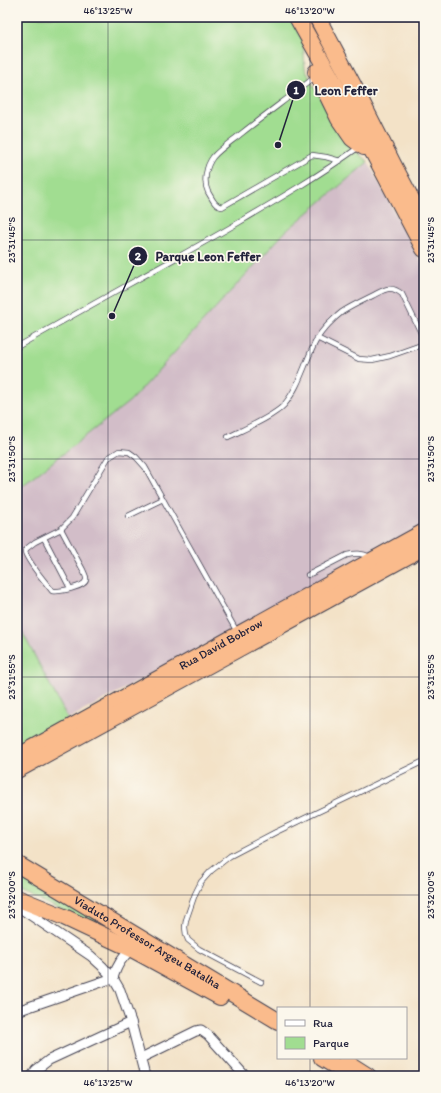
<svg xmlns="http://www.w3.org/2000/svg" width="441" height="1093" font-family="Itim,sans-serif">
  <rect width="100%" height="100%" fill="#fbf7ec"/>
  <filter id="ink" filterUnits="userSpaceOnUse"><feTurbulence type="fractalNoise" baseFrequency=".025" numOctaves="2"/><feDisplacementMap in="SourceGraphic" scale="8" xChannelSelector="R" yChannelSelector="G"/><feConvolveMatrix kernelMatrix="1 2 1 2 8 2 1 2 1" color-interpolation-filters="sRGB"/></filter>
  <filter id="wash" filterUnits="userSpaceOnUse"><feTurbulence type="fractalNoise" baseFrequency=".012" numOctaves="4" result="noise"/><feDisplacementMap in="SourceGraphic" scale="16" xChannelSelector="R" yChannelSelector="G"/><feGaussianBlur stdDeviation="0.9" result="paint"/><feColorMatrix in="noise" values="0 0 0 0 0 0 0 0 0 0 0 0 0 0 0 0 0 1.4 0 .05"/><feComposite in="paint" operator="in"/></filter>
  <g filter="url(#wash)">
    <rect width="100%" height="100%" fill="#f3e2c7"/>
    <polygon fill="#d2bdc8" points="368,162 424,267 424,527 68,719 17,622 17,490 130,401 285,232"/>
    <g fill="#a1dd91" stroke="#628066">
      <polygon points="17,17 291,17 303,41 305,68 314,87 348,144 368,162 285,232 130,401 17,490"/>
      <polygon points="17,622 68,719 17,746"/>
      <polygon points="17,868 130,941 17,890"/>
    </g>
  </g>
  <g filter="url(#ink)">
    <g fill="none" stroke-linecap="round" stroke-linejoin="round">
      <g stroke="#413f50" stroke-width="6">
        <g id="lane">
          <path d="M 315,77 C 291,96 266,114 242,133 C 232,141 221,148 213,157 C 206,166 203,182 208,192 C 212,198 214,206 222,207 L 312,155 L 326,157 L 340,161"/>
          <polyline points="317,338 359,359 372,360 390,356 424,344"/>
          <path d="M 17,347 C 90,305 165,265 238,223 C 279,199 320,175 359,147"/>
          <path d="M 228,437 C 244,429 273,417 284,405 C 300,386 305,361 317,339 C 322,330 334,318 342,312 C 351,306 362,301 372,296 C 384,290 390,284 402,294 L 424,339"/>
          <polyline points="128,516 163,499"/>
          <path d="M 61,529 L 83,570 C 84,573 87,577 86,580 C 85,587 59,592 52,591 C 44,580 29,564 25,552 L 26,549 L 35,542 L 61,529 L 72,518 L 108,458 L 119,451 L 129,452 L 136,457 L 145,467 L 237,632"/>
          <polyline points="44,538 70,588"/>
          <path d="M 308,575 L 347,555 C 356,553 362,553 370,557"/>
          <polyline points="261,982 199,949 188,940 186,935 185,927 186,920 195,894 201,882 211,871 230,856 276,832 424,761"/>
        </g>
      </g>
      <g stroke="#413f50" stroke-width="11">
        <g id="street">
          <polyline points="17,906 91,956 102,966 113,978 120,990 131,1022 145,1076"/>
          <path d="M 113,978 C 117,965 122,957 132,949"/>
          <polyline points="17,1011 113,978"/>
          <polyline points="141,1058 196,1031 201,1030 208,1035 245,1076"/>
          <polyline points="32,1076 36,1070 49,1060 131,1022"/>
        </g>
      </g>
      <g stroke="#413f50" stroke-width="18">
        <g id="highway">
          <polyline points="297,17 374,154 424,249"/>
          <polyline points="317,17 353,85 394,166 424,223"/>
          <polyline points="316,72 339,119 352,138 364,147"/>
          <path id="s1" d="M 17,757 L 424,532"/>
          <polyline points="17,770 424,547"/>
          <path id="s2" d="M 17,864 L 278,1021"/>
          <polyline points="17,898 64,917 132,949 220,997"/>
          <polyline points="322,1058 352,1076"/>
          <polyline points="346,1062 368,1076"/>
        </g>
      </g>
      <use href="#lane" stroke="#fff" stroke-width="4.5"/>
      <use href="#street" stroke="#fff" stroke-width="9"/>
      <use href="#highway" stroke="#fabb8c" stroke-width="16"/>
    </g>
  </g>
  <path fill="none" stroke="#22223b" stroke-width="1" stroke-opacity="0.45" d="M 108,17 L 108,1076M 310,17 L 310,1008M 17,22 L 424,22M 17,240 L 424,240M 17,459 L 424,459M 17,677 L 424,677M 17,895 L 424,895M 310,1058 L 310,1076"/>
  <g text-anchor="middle" stroke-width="3.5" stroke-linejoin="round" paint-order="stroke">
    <g font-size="12" fill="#22223b" stroke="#fbf7ec">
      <text dy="4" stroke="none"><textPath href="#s1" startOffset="233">Rua David Bobrow</textPath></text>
      <text dy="4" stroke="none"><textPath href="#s2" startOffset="152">Viaduto Professor Argeu Batalha</textPath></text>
    </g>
  </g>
  <path fill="none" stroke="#22223b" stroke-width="1.5" d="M278 145L296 90M112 316L138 256"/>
  <g fill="#22223b" stroke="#fbf7ec" stroke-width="1.5">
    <circle cx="278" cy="145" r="4"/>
    <circle cx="112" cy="316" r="4"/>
    <circle cx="296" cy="90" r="10"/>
    <circle cx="138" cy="256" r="10"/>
  </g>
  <g font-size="12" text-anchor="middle" font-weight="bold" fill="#fff">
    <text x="296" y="94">1</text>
    <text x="138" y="260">2</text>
  </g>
  <g font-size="13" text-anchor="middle" font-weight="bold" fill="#22223b" stroke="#fbf7ec" stroke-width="3.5" stroke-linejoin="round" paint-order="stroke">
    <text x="346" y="95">Leon Feffer</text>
    <text x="208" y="261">Parque Leon Feffer</text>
  </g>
  <rect width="441" height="1093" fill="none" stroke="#fbf7ec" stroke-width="44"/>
  <rect x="277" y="1007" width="130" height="52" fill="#fbf7ec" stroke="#a4a2a5"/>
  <rect x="285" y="1020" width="20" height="6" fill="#ffffff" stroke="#a4a2a5"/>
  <text x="313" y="1027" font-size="12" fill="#22223b">Rua</text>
  <rect x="285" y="1037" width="20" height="12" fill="#a1dd91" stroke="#a4a2a5"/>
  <text x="313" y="1047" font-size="12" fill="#22223b">Parque</text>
  <rect x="22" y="22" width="397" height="1049" fill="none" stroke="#22223b" stroke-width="1.5"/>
  <g font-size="10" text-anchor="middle" fill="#22223b">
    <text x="108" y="14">46°13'25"W</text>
    <text x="310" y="14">46°13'20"W</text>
    <text transform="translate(11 240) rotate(-90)" y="4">23°31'45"S</text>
    <text transform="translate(430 240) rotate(-90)" y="4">23°31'45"S</text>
    <text transform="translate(11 459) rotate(-90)" y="4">23°31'50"S</text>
    <text transform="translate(430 459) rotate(-90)" y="4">23°31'50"S</text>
    <text transform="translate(11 677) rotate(-90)" y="4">23°31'55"S</text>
    <text transform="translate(430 677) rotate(-90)" y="4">23°31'55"S</text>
    <text transform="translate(11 895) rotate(-90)" y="4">23°32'00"S</text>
    <text transform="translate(430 895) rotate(-90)" y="4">23°32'00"S</text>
    <text x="108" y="1086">46°13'25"W</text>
    <text x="310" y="1086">46°13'20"W</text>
  </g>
</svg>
